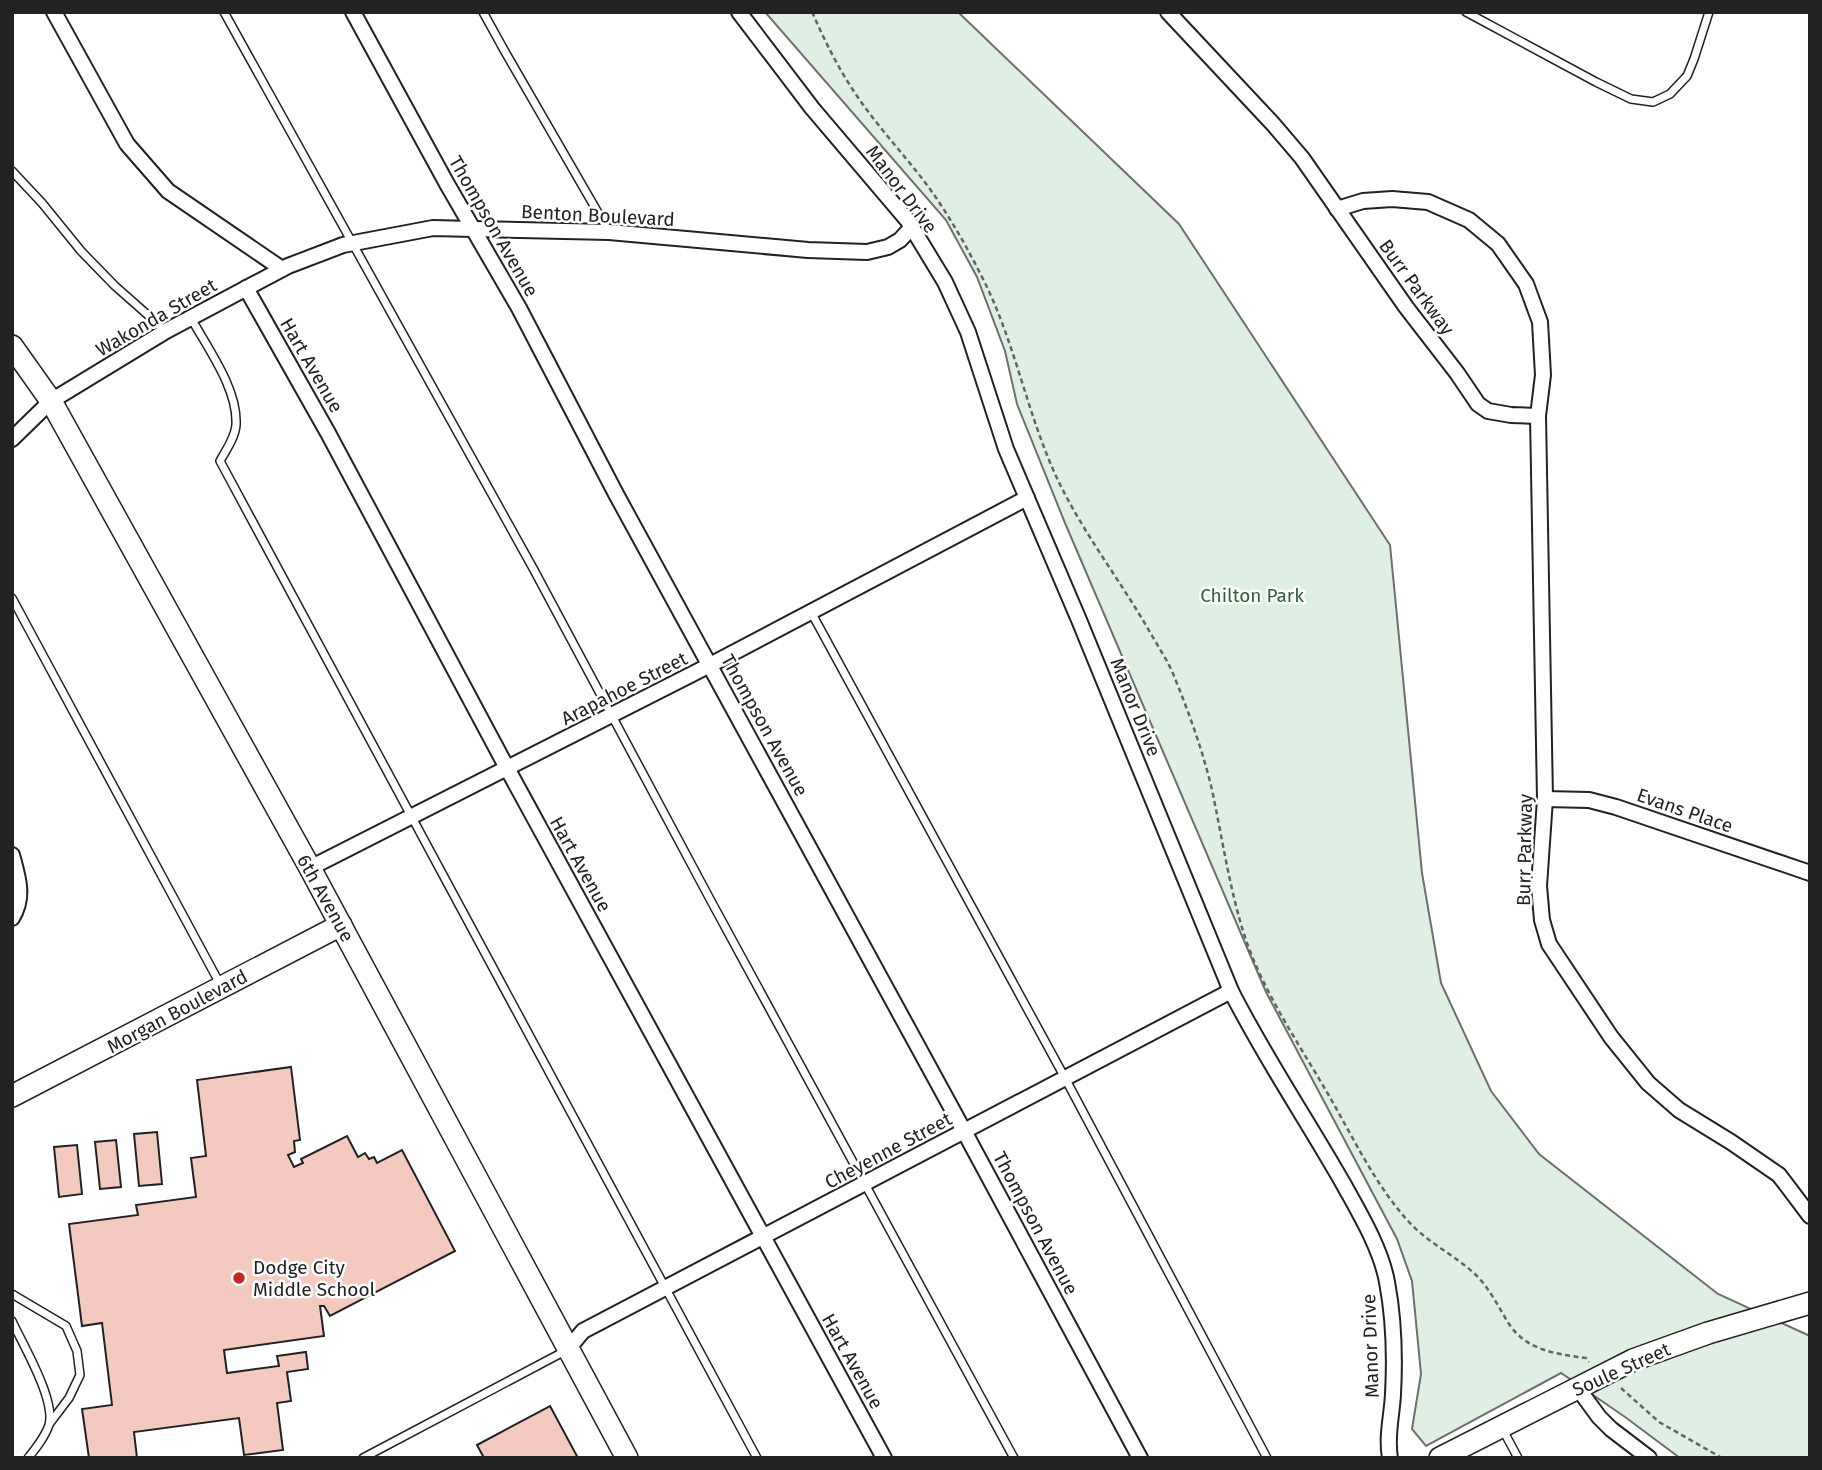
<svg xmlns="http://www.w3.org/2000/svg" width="1822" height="1470" font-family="'Fira Sans',sans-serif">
  <rect width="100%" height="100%" fill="#fff"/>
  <polygon fill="#e0efe3" stroke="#6f6f6f" stroke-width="2" points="765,12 958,12 1179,224 1390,545 1422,873 1441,983 1491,1091 1539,1154 1718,1294 1810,1336 1810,1458 1680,1458 1625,1417 1561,1373 1426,1446 1412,1429 1421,1374 1412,1281 1397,1239 1266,992 1065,523 1017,404 1005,351 977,277 946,220"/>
  <g fill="#f3c9c0" stroke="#222" stroke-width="2">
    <polygon points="291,1067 300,1140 294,1141 295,1152 288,1155 294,1167 303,1163 301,1159 347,1136 358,1157 365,1153 369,1159 374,1157 377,1163 402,1150 455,1251 330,1316 324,1306 320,1306 324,1336 224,1350 227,1373 279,1366 277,1356 306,1352 308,1369 287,1372 291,1401 277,1403 283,1450 244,1455 239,1418 134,1432 137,1458 89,1458 82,1409 112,1405 102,1323 82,1326 69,1224 138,1215 136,1205 196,1197 191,1158 206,1156 197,1080"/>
    <polygon points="157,1132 162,1184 139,1186 134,1134"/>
    <polygon points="116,1140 121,1187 100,1189 95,1142"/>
    <polygon points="77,1145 82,1194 59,1197 54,1147"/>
    <polygon points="550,1406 578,1458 484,1458 477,1445"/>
  </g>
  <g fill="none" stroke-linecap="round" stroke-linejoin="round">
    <g stroke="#222" stroke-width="10">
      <g id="lane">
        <polyline points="224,12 534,570 711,901 1014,1458"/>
        <polyline points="483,12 504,50 608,230"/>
        <polyline points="1466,12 1596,82 1631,99 1653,102 1670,94 1687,76 1694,59 1709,12"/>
        <polyline points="12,171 42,203 81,251 115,286 166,331"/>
        <path d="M 191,318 C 208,349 238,389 236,425 C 235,438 226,450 220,461 L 757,1458"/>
        <polyline points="12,598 220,984"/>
        <polyline points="811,612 1065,1078 1267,1458"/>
        <polyline points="12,1294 66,1326 77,1351 80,1375 69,1398 50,1423"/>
        <path d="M 12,1321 C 23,1345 56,1400 49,1425 C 45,1437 36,1448 28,1458"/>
        <polyline points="1503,1430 1518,1458"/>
        <polyline points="363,1458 567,1350"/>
      </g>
    </g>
    <g stroke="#222" stroke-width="18">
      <g id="street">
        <polyline points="54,12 127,144 168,191 282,269"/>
        <polyline points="353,12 447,184 519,308 616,494 964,1131 1140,1458"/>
        <path d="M 739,12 L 812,108 L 908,221 L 945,282 L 968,332 L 1006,449 L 1079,620 L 1231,991 C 1265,1058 1307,1120 1344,1185 C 1360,1214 1381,1249 1387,1282 C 1394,1319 1395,1357 1393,1394 C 1392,1415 1386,1437 1390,1458"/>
        <polyline points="1168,12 1273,124 1302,158 1406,307 1457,373 1478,404 1488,411 1511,415 1538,416"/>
        <polyline points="1337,209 1363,201 1392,199 1428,202 1469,220 1498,244 1526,284 1540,322 1543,375 1538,416 1545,799 1539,886 1542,920 1549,944 1611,1037 1648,1083 1679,1110 1731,1142 1779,1175 1810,1216"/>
        <polyline points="246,288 328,433 507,768 884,1458"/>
        <polyline points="12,439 51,401 166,331 288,266 343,245 433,228 473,229 609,232 808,250 867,252 888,247 900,240 911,228"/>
        <polyline points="1545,799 1589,800 1616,807 1810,873"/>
        <path d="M 12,855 C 18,877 25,897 12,918"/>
        <polyline points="310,868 710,665 1027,498"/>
        <polyline points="568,1349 583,1331 1231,991"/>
        <polyline points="1577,1387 1599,1417 1611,1429 1649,1458"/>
      </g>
    </g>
    <g stroke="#222" stroke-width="24">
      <g id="secondary">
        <polyline points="12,346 51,401 310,868 627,1458"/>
        <polyline points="12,1096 341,925"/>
        <polyline points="1440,1458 1633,1360 1708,1333 1810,1303"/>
      </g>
    </g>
    <g stroke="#646464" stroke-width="2.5" stroke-dasharray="5 3.5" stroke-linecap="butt">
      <path d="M 812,12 C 824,39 837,66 853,90 C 875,124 903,153 927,185 C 949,215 967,247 984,281 C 1015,343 1027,413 1056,476 C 1082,532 1121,581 1151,634 C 1159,648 1168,661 1174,676 C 1189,713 1203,751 1212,790 C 1222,837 1229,885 1243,931 C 1261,989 1298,1042 1328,1094 C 1353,1137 1375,1185 1409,1222 C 1429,1244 1457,1256 1478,1277 C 1491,1291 1499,1308 1509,1324 C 1527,1351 1557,1354 1586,1358 L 1589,1362"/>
      <polyline points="1621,1388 1659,1422 1722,1458"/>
    </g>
    <use href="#lane" stroke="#fff" stroke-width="7"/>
    <use href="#street" stroke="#fff" stroke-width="14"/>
    <use href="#secondary" stroke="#fff" stroke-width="21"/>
  </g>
  <circle fill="#c62828" stroke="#fff" stroke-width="2.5" cx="239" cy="1278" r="7"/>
  <g text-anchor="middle" stroke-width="5" stroke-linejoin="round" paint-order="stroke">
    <g font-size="19" fill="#222" stroke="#fff">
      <text transform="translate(902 189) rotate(53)" y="7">Manor Drive</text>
      <text transform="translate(598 215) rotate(3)" y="7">Benton Boulevard</text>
      <text transform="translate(494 226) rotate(60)" y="7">Thompson Avenue</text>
      <text transform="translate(1417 287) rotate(54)" y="7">Burr Parkway</text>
      <text transform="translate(156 317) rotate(-30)" y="7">Wakonda Street</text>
      <text transform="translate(312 365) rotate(60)" y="7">Hart Avenue</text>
      <text transform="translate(624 688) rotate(-27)" y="7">Arapahoe Street</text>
      <text transform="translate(1136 707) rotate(68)" y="7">Manor Drive</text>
      <text transform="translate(765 725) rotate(61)" y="7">Thompson Avenue</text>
      <text transform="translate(1685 810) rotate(19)" y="7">Evans Place</text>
      <text transform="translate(1524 850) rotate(-89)" y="7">Burr Parkway</text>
      <text transform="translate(581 864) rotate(61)" y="7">Hart Avenue</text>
      <text transform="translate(326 898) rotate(61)" y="7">6th Avenue</text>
      <text transform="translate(177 1011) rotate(-28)" y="7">Morgan Boulevard</text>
      <text transform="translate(888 1150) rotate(-28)" y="7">Cheyenne Street</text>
      <text transform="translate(1036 1223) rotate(62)" y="7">Thompson Avenue</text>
      <text transform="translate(1370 1346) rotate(-92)" y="7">Manor Drive</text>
      <text transform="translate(853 1361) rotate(61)" y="7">Hart Avenue</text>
      <text transform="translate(1621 1369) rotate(-24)" y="7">Soule Street</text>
    </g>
    <g font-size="19" fill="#2f5e38" stroke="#fff">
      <text x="1252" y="602">Chilton Park</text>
    </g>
    <g font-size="19" fill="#222" stroke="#fff" text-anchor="start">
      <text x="253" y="1274">Dodge City<tspan x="253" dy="22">Middle School</tspan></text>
    </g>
  </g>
  <rect width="1822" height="1470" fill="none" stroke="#222222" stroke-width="28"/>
</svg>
